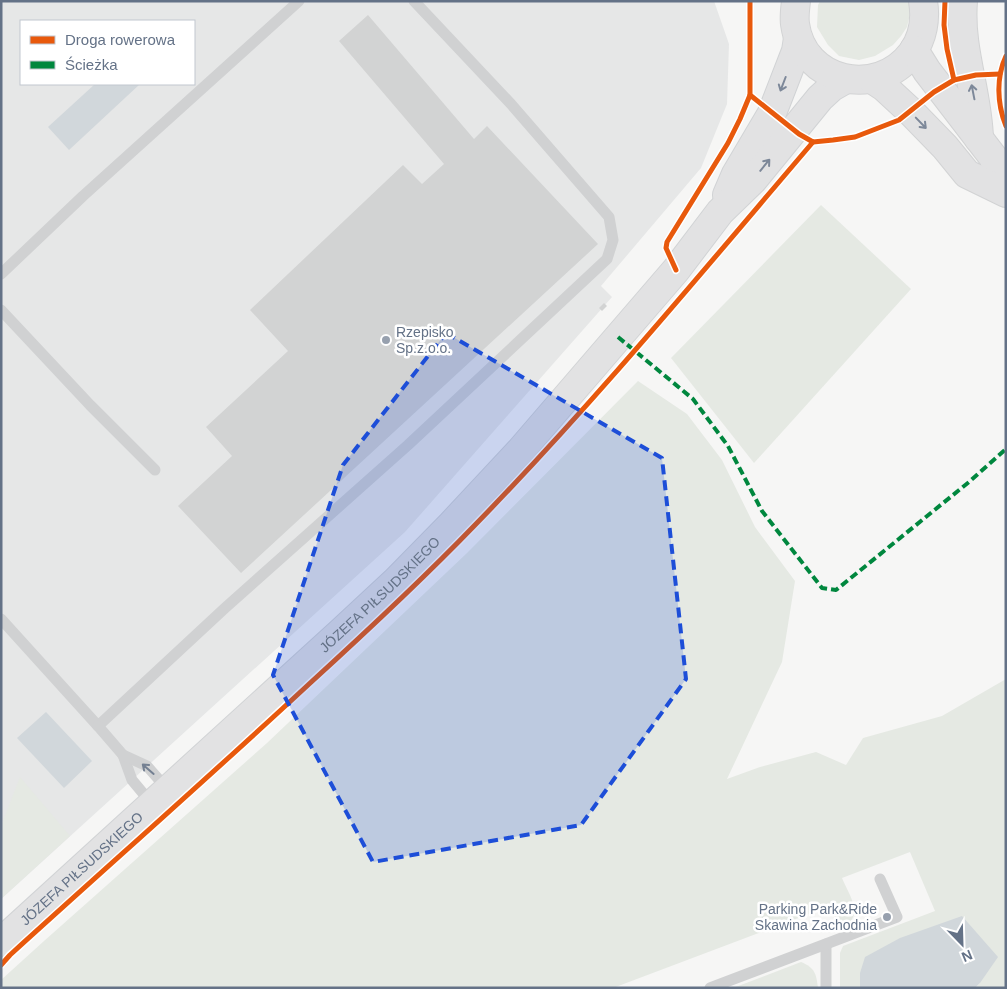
<svg xmlns="http://www.w3.org/2000/svg" width="1007" height="989" font-family="Arial,sans-serif">
  <rect width="100%" height="100%" fill="#f6f6f5"/>
  <path fill="#e6e7e7" fill-rule="evenodd" d="M 1,1 L 714,1 L 729,44 L 727,104 L 701,168 L 601,286 L 612,297 L 405,532 L 1,899 ZM 21,21 L 194,21 L 194,84 L 21,84 Z"/>
  <g fill="#e5e9e3">
    <polygon points="820,1 910,1 910,14 907,27 901,36 893,45 875,56 859,60 839,56 828,45 817,27 818,5"/>
    <polygon points="821,205 911,289 754,463 671,358"/>
    <path d="M 638,381 L 687,414 L 722,460 L 755,527 L 795,581 L 782,662 L 727,779 L 760,767 L 816,752 L 846,765 L 863,738 L 942,716 L 1006,679 L 1006,988 L 975,988 L 980,983 L 860,973 L 860,988 L 840,988 L 840,953 L 843,946 L 935,911 L 910,852 L 842,878 C 850,897 866,917 840,929 L 830,906 L 613,988 L 1,988 L 1,980 L 44,941 L 267,743 L 467,553 Z"/>
    <polygon points="20,777 70,836 1,899 1,826"/>
    <path d="M 801,962 C 815,968 816,973 818,988 L 733,988 Z"/>
  </g>
  <g fill="#d1d7db">
    <polygon points="95,84 140,84 69,150 48,127"/>
    <polygon points="46,712 92,761 64,788 17,738"/>
    <polygon points="962,916 998,957 980,983 975,988 860,988 860,973 865,957 900,938"/>
  </g>
  <g fill="#d2d3d3">
    <polygon points="368,15 474,139 487,126 598,244 241,573 178,506 232,456 206,427 288,351 250,310 403,165 422,184 444,164 339,41"/>
    <polygon points="604,303 607,306 602,311 599,308"/>
  </g>
  <g fill="none" stroke-linecap="round" stroke-linejoin="round">
    <g stroke="#d1d3d5" stroke-width="30">
      <g id="secondary">
        <polyline points="727,195 736,174 772,113 796,51 798,38"/>
        <path id="s1" d="M 1,942 L 341,632 L 396,581 L 451,525 L 521,450 L 676,270 L 720,212 L 753,180 L 820,98 L 832,87 L 846,79"/>
      </g>
    </g>
    <g stroke="#d2d3d4" stroke-width="30">
      <g id="primary">
        <path d="M 796,1 C 795,9 794,17 795,24 C 803,83 877,99 912,53 C 923,38 926,19 923,1"/>
        <path d="M 963,1 C 959,50 978,92 979,139"/>
        <polyline points="914,50 927,71 993,157 1006,192"/>
        <polyline points="872,79 884,87 910,111 945,147 967,174 1006,193"/>
      </g>
    </g>
    <g stroke="#d0d1d2" stroke-width="11">
      <polyline points="1,274 83,196 299,1"/>
      <polyline points="1,310 90,405 155,470"/>
      <polyline points="1,619 98,726 225,608 408,445 607,259 613,240 609,217 511,104 414,1"/>
      <polyline points="98,726 123,755 132,780 152,804"/>
      <polyline points="123,755 147,766 168,790"/>
      <polyline points="826,944 826,988"/>
      <polyline points="710,988 897,917 880,879"/>
    </g>
    <use href="#secondary" stroke="#e2e2e3" stroke-width="28"/>
    <use href="#primary" stroke="#e2e2e3" stroke-width="28"/>
    <polyline stroke="#00873e" stroke-width="4" stroke-dasharray="8 4" stroke-linecap="butt" points="618,337 693,399 728,446 762,511 822,588 836,590 969,482 1006,449"/>
    <g stroke="#fff" stroke-width="8">
      <g id="cycleway">
        <polyline points="750,1 750,95 799,134 813,142 833,140 855,137 899,120 934,92 954,80 976,75 1000,74"/>
        <polyline points="945,1 944,25 947,49 954,80"/>
        <path d="M 1006,56 C 996,77 997,104 1006,126"/>
        <polyline points="676,270 666,248 667,242 728,143 740,119 750,95"/>
        <path d="M 1,965 L 10,955 C 109,865 210,776 308,685 C 365,633 421,581 474,526 C 594,403 702,272 813,142"/>
      </g>
    </g>
    <use href="#cycleway" stroke="#e8590c" stroke-width="5"/>
  </g>
  <defs><path id="oneway-shaft" d="M-6 0H5M1.5-3L5.5 0L1.5 3" fill="none" stroke-width="1.6" stroke-linecap="round" stroke-linejoin="round" transform="scale(1.25)"/></defs>
  <g stroke="#7d8899">
    <use href="#oneway-shaft" transform="translate(783 84) rotate(111)"/>
    <use href="#oneway-shaft" transform="translate(973 92) rotate(-101)"/>
    <use href="#oneway-shaft" transform="translate(921 123) rotate(46)"/>
    <use href="#oneway-shaft" transform="translate(765 165) rotate(-51)"/>
  </g>
  <use stroke="#748092" href="#oneway-shaft" transform="translate(148 769) rotate(-139)"/>
  <path fill="#1d4ed8" fill-opacity="0.2" stroke="#1d4ed8" stroke-width="4" stroke-dasharray="10 6" stroke-linejoin="round" d="M 446,333 L 662,458 L 686,679 L 581,825 L 373,862 L 273,675 L 343,465 Z"/>
  <g fill="#97a0ae" stroke="#fff" stroke-width="2">
    <circle cx="386" cy="340" r="5"/>
    <circle cx="887" cy="917" r="5"/>
  </g>
  <g text-anchor="middle" stroke-width="5" stroke-linejoin="round" paint-order="stroke">
    <g font-size="14" fill="#647287" stroke="#fff" text-anchor="start">
      <text x="396" y="337">Rzepisko<tspan x="396" dy="16">Sp.z.o.o.</tspan></text>
      <text x="877" y="914" text-anchor="end">Parking Park&amp;Ride<tspan x="877" dy="16">Skawina Zachodnia</tspan></text>
    </g>
    <g font-size="14" fill="#647287" stroke="#fff">
      <text dy="5" stroke="none"><textPath href="#s1" startOffset="514">JÓZEFA PIŁSUDSKIEGO</textPath></text>
      <text dy="5" stroke="none"><textPath href="#s1" startOffset="109">JÓZEFA PIŁSUDSKIEGO</textPath></text>
    </g>
  </g>
  <rect width="1007" height="989" fill="none" stroke="#647287" stroke-width="5"/>
  <rect x="20" y="20" width="175" height="65" fill="#ffffff" stroke="#c1c7cf"/>
  <rect x="30" y="36" width="25" height="8" fill="#e8590c" stroke="#c1c7cf"/>
  <text x="65" y="45" font-size="15" fill="#647287">Droga rowerowa</text>
  <rect x="30" y="61" width="25" height="8" fill="#00873e" stroke="#c1c7cf"/>
  <text x="65" y="70" font-size="15" fill="#647287">Ścieżka</text>
  <g transform="translate(962 944) rotate(157)" stroke="#ffffff" stroke-width="4" paint-order="stroke">
  <path d="M0-4L9 19L0 12L-9 19Z" fill="#647287"/>
  <text y="-8" font-size="14" font-weight="bold" text-anchor="middle" fill="#647287">N</text>
  </g>
</svg>
